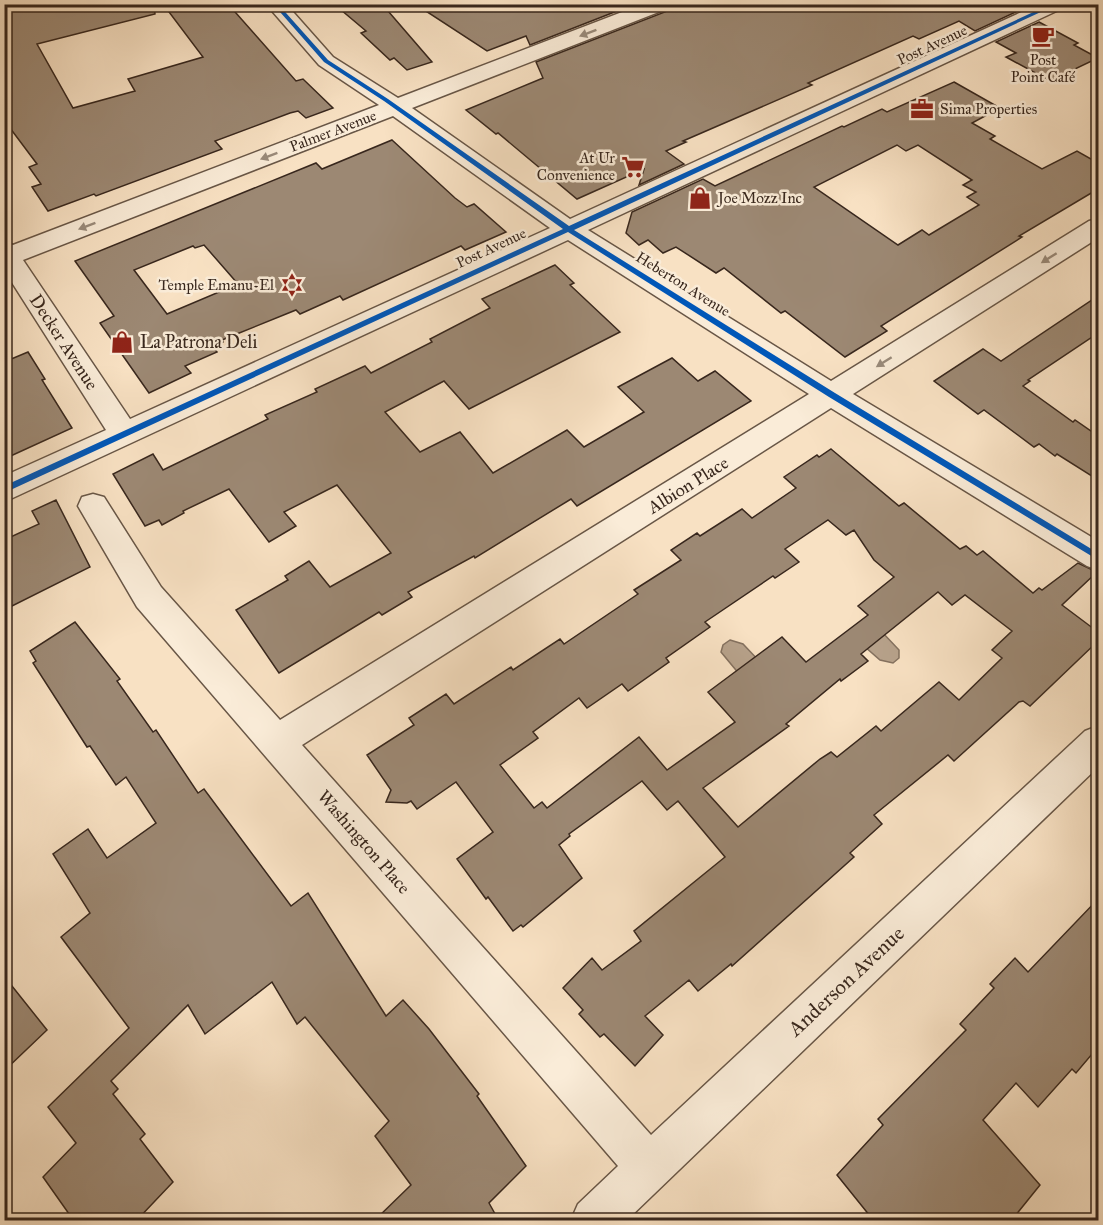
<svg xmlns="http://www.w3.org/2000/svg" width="1103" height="1225" font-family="'IM FELL Great Primer',serif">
  <rect width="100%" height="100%" fill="#f8e1c3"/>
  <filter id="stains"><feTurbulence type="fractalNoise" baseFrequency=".00333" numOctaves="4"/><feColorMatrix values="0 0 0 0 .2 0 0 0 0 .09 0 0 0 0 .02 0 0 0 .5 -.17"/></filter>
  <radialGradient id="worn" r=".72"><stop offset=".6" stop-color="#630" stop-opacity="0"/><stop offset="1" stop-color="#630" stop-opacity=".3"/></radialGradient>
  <g fill="#b7a28b" stroke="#84715f" stroke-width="1.5">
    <polygon points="882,632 899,650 899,658 893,663 880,660 864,646"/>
    <polygon points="730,640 743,644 761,663 740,675 721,652 723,645"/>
  </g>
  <g fill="#9c8873" stroke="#38271d" stroke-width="1.5" fill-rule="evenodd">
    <polygon points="4,4 154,4 155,14 37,44 73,108 135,91 128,79 203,57 163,4 228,4 296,81 303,79 333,108 306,118 298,111 290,113 215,141 222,149 96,196 94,194 48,211 32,187 41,184 29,167 37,164 4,120"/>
    <polygon points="334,4 382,4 432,62 407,70 394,58 390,60 361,33 366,31"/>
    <polygon points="415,4 635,4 530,45 526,36 487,51"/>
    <polygon points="673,4 720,4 724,7 731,4 1006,4 1018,11 975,31 959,21 919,39 913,36 808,83 812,85 683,141 686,142 666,151 684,164 639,185 644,169 577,199 498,133 496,134 466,110 543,78 536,62 670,10"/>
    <polygon points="1039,22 1078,43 1074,45 1098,58 1050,81 1006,57 1016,53 996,42"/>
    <path d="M 954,82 L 1000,108 L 972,123 L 995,136 L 990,139 L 1042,169 L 1077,151 L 1098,163 L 1098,189 L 1019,236 L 1022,237 L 881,326 L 887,331 L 845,357 L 785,311 L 781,313 L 724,268 L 716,273 L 676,247 L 663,253 L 648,240 L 639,245 L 626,233 L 632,212 L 703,179 L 715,186 L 842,126 L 844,127 L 882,109 L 887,112 ZM 897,145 L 906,151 L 918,145 L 972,180 L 963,185 L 976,192 L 967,197 L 979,205 L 929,235 L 922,230 L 898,245 L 814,187 Z"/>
    <path d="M 392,140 L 455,198 L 467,207 L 474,204 L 506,232 L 465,250 L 461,246 L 343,300 L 340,296 L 300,314 L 296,310 L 222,340 L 223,342 L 213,347 L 217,352 L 185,366 L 191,373 L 149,393 L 100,323 L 114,316 L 75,261 L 316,163 L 322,169 ZM 204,245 L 238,284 L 167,314 L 134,270 L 193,246 L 195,248 Z"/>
    <polygon points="555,265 574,283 570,285 620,332 469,409 444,381 385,412 420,452 460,432 493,473 567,430 584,447 644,412 618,387 672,358 698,381 715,371 751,401 577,506 571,499 475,558 474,556 408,592 412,597 382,615 379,612 279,673 236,610 288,580 285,576 309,561 330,587 391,553 337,485 284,512 296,526 269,542 229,489 183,511 184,513 162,525 159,520 145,526 113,474 153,454 163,470 268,419 265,415 317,392 315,389 365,366 371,373 432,342 430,339 490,308 482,299"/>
    <polygon points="1098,296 1098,333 1028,380 1030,381 1023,386 1073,422 1075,420 1098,436 1098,480 1057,454 1055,456 1039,444 1034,447 984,410 978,414 934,381 983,349 1001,361"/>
    <polygon points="28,352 45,379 42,380 72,428 4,459 4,362"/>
    <path d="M 831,449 L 899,506 L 904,503 L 960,549 L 966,546 L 977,555 L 983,551 L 1033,593 L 1039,588 L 1042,590 L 1078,563 L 1097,572 L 1062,605 L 1098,632 L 1098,641 L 1030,706 L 1023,701 L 1019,702 L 954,761 L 948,755 L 874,815 L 882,824 L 850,853 L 854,857 L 732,966 L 731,964 L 698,991 L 689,980 L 645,1016 L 663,1035 L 635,1066 L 604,1034 L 600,1037 L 579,1014 L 583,1010 L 563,988 L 592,958 L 602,970 L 641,941 L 634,931 L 725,857 L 678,801 L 667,810 L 642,781 L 569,834 L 570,836 L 559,845 L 582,878 L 523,927 L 521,925 L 513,931 L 488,897 L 486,899 L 457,859 L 493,832 L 456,782 L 417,809 L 411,801 L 407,803 L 386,802 L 391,790 L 367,755 L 414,725 L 409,718 L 446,694 L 454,704 L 511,667 L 513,670 L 560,639 L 564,644 L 638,594 L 634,590 L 681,560 L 671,550 L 697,533 L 700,536 L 742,509 L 752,518 L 796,488 L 784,477 L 817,455 L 819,457 ZM 828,520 L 846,535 L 854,530 L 874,560 L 894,577 L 858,606 L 868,615 L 806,662 L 782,637 L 708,692 L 735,722 L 667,770 L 639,737 L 547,808 L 542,802 L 534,808 L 500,765 L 538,738 L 533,732 L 579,698 L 587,708 L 622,684 L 628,691 L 669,662 L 666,658 L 710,627 L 705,622 L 773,576 L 775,578 L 799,562 L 785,549 ZM 938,592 L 952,605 L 965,595 L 1012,631 L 992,650 L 1002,658 L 959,700 L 939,682 L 881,731 L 876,726 L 837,757 L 831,752 L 820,759 L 738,827 L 703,788 L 789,726 L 786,724 L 840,679 L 841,681 L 868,661 L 861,654 Z"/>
    <polygon points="56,500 90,567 4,610 4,540 39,524 32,511"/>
    <polygon points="75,622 120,679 117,681 153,732 156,730 198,793 204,789 291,906 308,893 386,1016 403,1000 429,1029 479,1094 477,1096 526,1166 489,1203 499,1221 374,1221 411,1185 375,1136 389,1121 305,1017 297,1024 272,982 205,1034 188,1005 111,1081 118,1089 113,1094 145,1134 140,1139 173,1182 136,1221 74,1221 43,1177 76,1143 48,1107 129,1028 61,937 90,913 53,854 88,829 107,858 156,823 126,777 116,785 90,746 87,747 33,663 36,661 30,651"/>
    <polygon points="1098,899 1098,1047 1076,1073 1072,1069 1038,1107 1016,1083 983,1120 1040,1185 1011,1221 874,1221 837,1175 883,1125 878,1119 966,1030 960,1024 994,988 990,984 1015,958 1028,972"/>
    <polygon points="4,976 47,1030 4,1071"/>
  </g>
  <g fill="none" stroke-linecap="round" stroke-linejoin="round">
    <g stroke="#685646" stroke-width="3">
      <path id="minor" d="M 266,4 L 286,4 L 333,57 L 398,98 L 643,4 L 671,4 L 669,8 L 412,108 L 570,219 L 1039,4 L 1065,4 L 1063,8 L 588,230 L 831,381 L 1089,221 L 1098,219 L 1098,238 L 853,394 L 1098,541 L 1098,570 L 1087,566 L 831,408 L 302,745 L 651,1135 L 1085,731 L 1098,726 L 1098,767 L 627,1220 L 571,1220 L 578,1204 L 618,1166 L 137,607 L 78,506 L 82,497 L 93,494 L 104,497 L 161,587 L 280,720 L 809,394 L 568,240 L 4,502 L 4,476 L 106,430 L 4,270 L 4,242 L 13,245 L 379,105 L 319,65 ZM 393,116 L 550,228 L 130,419 L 23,260 Z"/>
    </g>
    <use href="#minor" fill="#faecd8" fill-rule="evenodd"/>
    <g stroke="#faecd8" stroke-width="4">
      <polygon id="cycleway" points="273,4 278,4 328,60 388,99 569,226 1051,4 1058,4 574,230 835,393 1098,553 1098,560 829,397 568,232 4,493 4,486 563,229 384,101 324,62"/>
    </g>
    <use href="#cycleway" fill="#0057b8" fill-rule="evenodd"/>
  </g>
  <defs><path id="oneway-solid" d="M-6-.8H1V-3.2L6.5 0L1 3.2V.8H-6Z" transform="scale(1.5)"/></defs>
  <g fill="#998a7a">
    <use href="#oneway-solid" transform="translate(588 33) rotate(159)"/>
    <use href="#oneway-solid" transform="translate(269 156) rotate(159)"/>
    <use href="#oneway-solid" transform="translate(87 226) rotate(159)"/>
    <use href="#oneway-solid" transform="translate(1049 258) rotate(148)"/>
    <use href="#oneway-solid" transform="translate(884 362) rotate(148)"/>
  </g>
  <defs>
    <g id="cafe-bare" transform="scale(1.8)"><path d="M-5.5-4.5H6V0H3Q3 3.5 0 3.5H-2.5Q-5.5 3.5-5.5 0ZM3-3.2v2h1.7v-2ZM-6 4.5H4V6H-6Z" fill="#8f2418" stroke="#faecd8" stroke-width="2.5" paint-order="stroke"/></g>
    <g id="office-bare" transform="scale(1.8)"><path d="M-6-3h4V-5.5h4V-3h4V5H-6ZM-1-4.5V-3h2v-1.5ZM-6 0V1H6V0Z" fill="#8f2418" stroke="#faecd8" stroke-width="2.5" paint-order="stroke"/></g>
    <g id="supermarket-bare" transform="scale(1.8)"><path d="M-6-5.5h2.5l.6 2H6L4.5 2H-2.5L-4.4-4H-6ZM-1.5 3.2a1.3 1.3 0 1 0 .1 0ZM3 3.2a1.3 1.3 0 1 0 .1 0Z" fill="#8f2418" stroke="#faecd8" stroke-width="2.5" paint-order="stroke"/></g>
    <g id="shop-bare" transform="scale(1.8)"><path d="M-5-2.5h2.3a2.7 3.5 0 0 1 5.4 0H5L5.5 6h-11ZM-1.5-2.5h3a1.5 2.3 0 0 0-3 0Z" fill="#8f2418" stroke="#faecd8" stroke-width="2.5" paint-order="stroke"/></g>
    <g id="synagogue-bare" transform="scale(1.8)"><path d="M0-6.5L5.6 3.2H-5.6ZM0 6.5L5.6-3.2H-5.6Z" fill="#8f2418" stroke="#faecd8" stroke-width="2.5" paint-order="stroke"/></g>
  </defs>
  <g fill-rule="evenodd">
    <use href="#cafe-bare" x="1043" y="36"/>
    <use href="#office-bare" x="922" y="109"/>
    <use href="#supermarket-bare" x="633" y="167"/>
    <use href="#shop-bare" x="700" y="198"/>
    <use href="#synagogue-bare" x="292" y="285"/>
    <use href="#shop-bare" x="122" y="342"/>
  </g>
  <g text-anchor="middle" stroke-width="5" stroke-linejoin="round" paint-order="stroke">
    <g font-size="15" fill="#38271d" stroke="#faecd8">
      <text transform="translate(932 45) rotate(-25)" y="5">Post Avenue</text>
      <text transform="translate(333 131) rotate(-21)" y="5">Palmer Avenue</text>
      <text transform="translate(491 248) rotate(-25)" y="5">Post Avenue</text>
      <text transform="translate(683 284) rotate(32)" y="5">Heberton Avenue</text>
    </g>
    <g font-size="15" fill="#38271d" stroke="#faecd8" text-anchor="start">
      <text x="1043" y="65" text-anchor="middle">Post<tspan x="1043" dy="17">Point Café</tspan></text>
      <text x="940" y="114">Sima Properties</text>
      <text x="615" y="163" text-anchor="end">At Ur<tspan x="615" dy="17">Convenience</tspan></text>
      <text x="718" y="203">Joe Mozz Inc</text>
      <text x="274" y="290" text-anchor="end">Temple Emanu-El</text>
    </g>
    <g font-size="18" fill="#38271d" stroke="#faecd8">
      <text transform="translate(64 342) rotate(57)" y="6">Decker Avenue</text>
      <text transform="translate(688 485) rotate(-32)" y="6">Albion Place</text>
      <text transform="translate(364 842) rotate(49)" y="6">Washington Place</text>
    </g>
    <g font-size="18" fill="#38271d" stroke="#faecd8" text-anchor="start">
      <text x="140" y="348">La Patrona Deli</text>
    </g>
    <g font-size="21" fill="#38271d" stroke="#faecd8">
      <text transform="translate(846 981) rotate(-43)" y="7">Anderson Avenue</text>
    </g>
  </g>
  <rect width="1103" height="1225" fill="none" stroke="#f8e1c3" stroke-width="24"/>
  <rect x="6" y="6" width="1091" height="1213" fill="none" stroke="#38271d" stroke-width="3"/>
  <rect x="12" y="12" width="1079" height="1201" fill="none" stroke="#38271d" stroke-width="1.5"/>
  <rect width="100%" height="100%" filter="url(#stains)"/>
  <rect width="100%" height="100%" fill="url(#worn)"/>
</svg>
